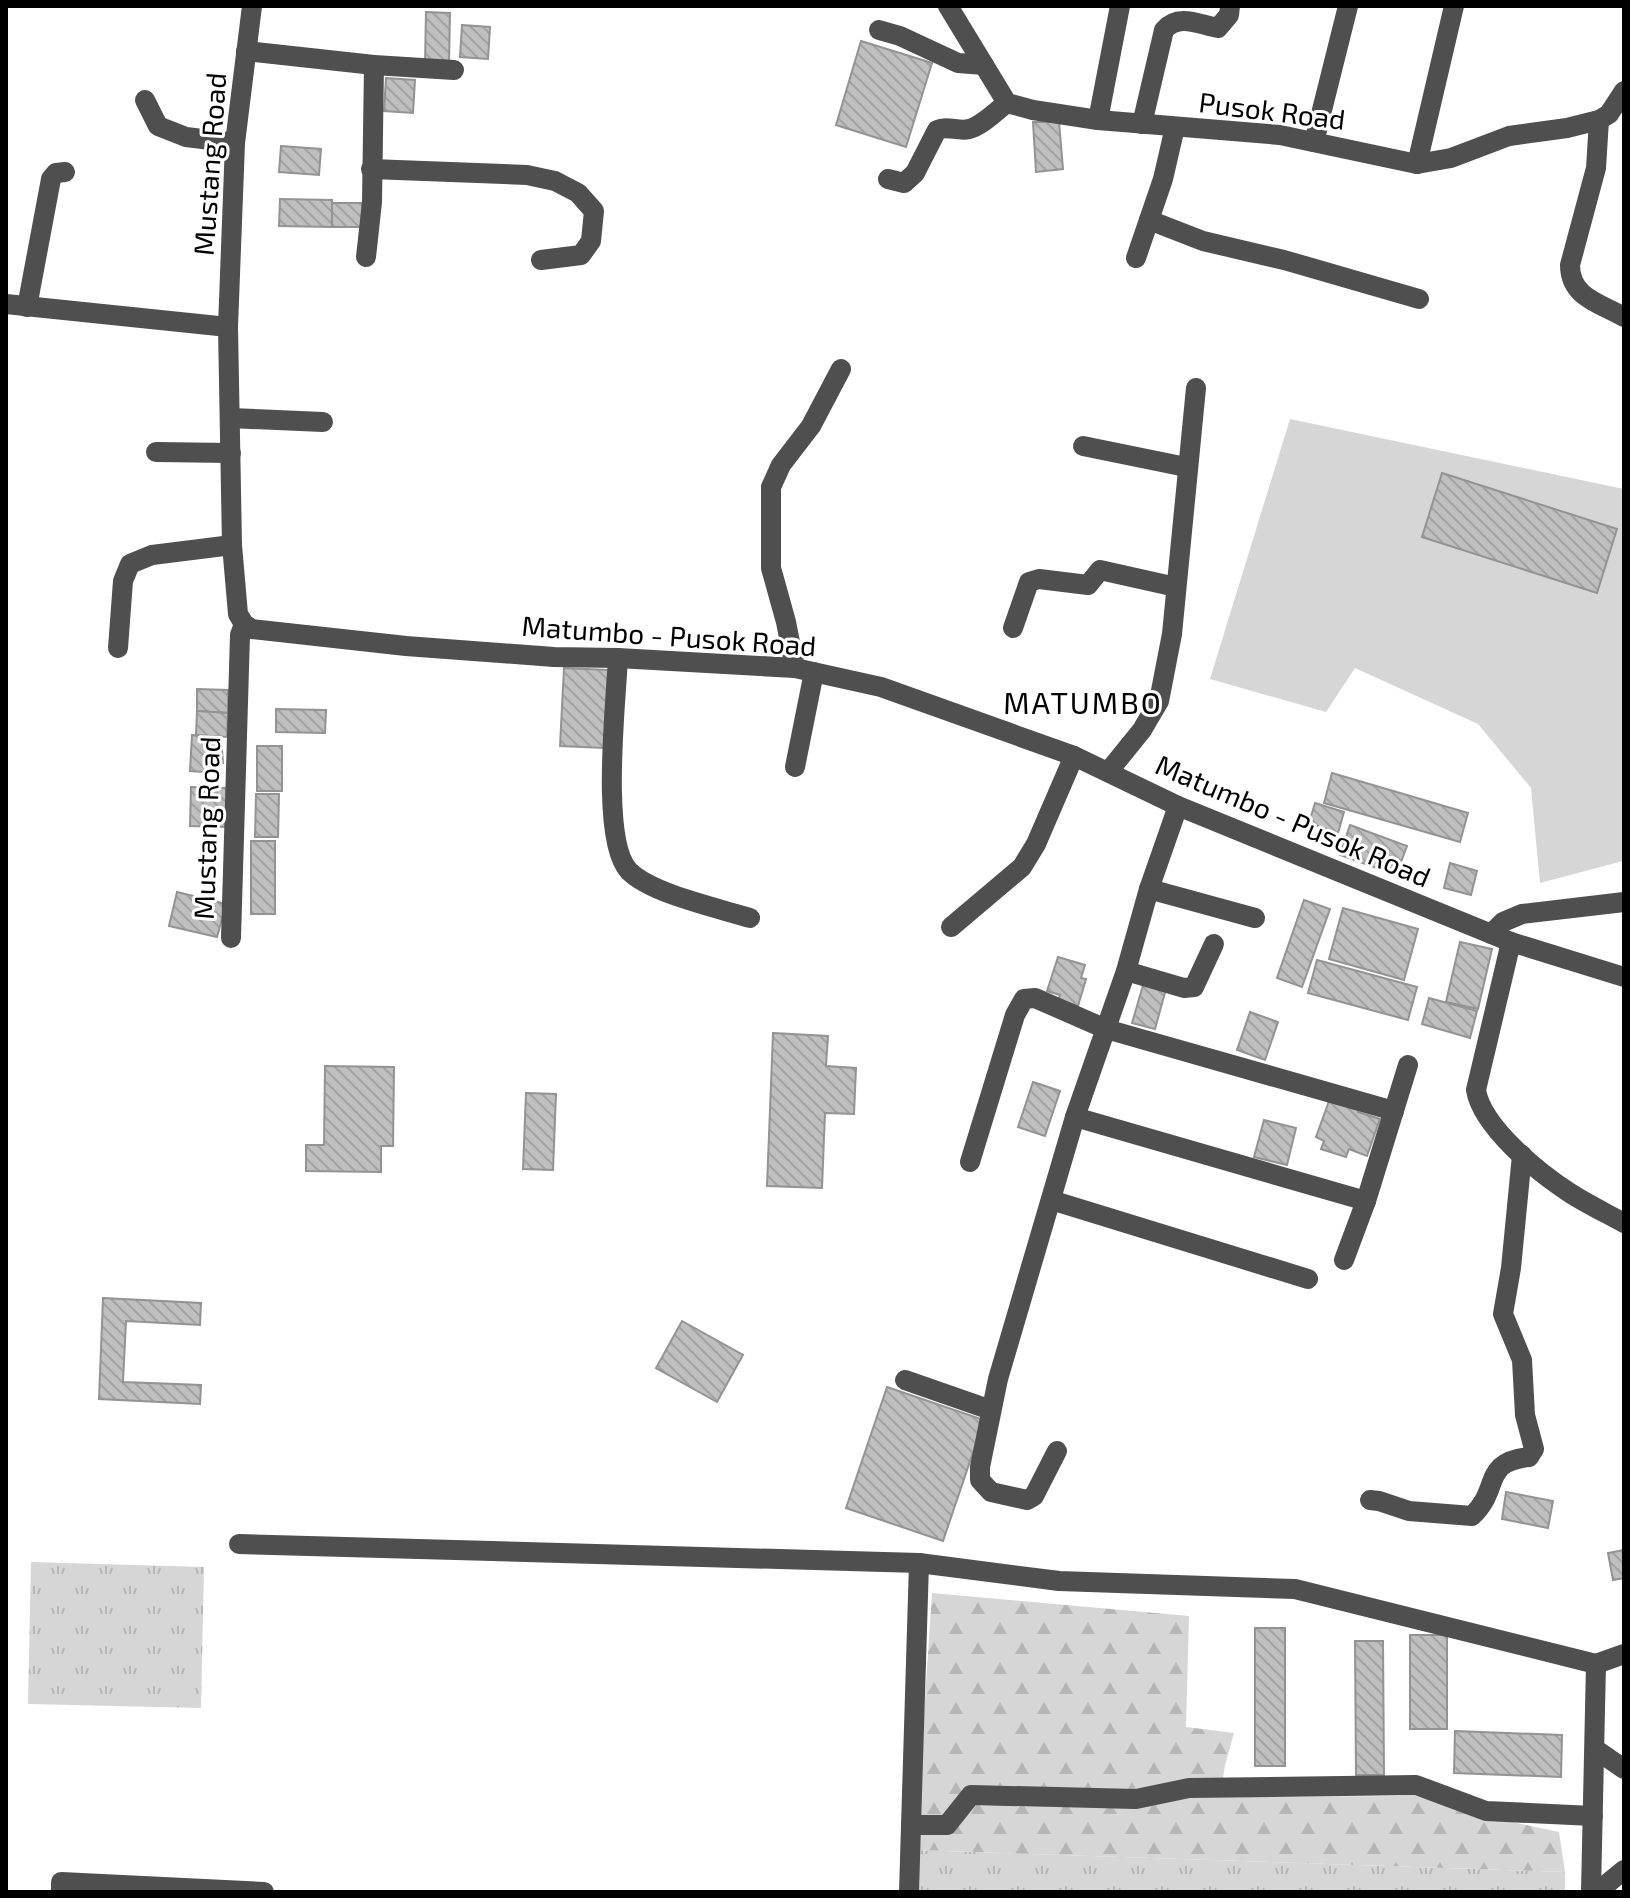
<svg xmlns="http://www.w3.org/2000/svg" width="1630" height="1898" font-family="'Exo 2',sans-serif">
  <defs>
    <pattern id="grass-tufts" width="24" height="20" patternUnits="userSpaceOnUse" patternTransform="scale(2)"><rect width="24" height="20" fill="#d6d6d6"/><path d="M3 7l-1-3M5 7V3M7 7l1-3M15 17l-1-3M17 17v-4M19 17l1-3" fill="none" stroke="#b6b6b6"/></pattern>
    <pattern id="forest-firs" width="22" height="20" patternUnits="userSpaceOnUse" patternTransform="scale(2)"><rect width="22" height="20" fill="#d6d6d6"/><path d="M5 1l3.5 6h-7zM16 11l3.5 6h-7z" fill="#b6b6b6"/></pattern>
    <pattern id="building-back-hatch" width="6" height="6" patternUnits="userSpaceOnUse" patternTransform="scale(2)"><rect width="6" height="6" fill="#bfbfbf"/><path d="M-1 5l2 2M0 0l6 6M5-1l2 2" fill="none" stroke="#a2a2a2"/></pattern>
  </defs>
  <rect width="100%" height="100%" fill="#fff"/>
  <g fill="url(#grass-tufts)">
    <polygon points="31,1562 204,1567 201,1708 28,1704"/>
    <polygon points="915,1850 1565,1872 1565,1892 914,1892"/>
  </g>
  <polygon fill="url(#forest-firs)" points="932,1593 1189,1616 1186,1727 1234,1733 1225,1765 1220,1797 1416,1796 1470,1813 1559,1832 1565,1872 915,1850"/>
  <polygon fill="#d6d6d6" points="1290,419 1624,489 1623,861 1540,883 1531,788 1478,724 1355,668 1326,712 1210,679"/>
  <g fill="url(#building-back-hatch)" stroke="#939393" stroke-width="2">
    <polygon points="426,12 450,13 449,63 425,62"/>
    <polygon points="462,25 490,27 488,59 460,57"/>
    <polygon points="861,41 932,63 906,147 836,125"/>
    <polygon points="386,78 415,80 413,113 384,111"/>
    <polygon points="1033,122 1059,122 1063,169 1036,172"/>
    <polygon points="281,146 321,149 319,175 279,172"/>
    <polygon points="280,199 332,200 332,227 279,226"/>
    <polygon points="332,203 362,203 363,227 332,227"/>
    <polygon points="1442,473 1617,529 1597,593 1422,537"/>
    <polygon points="564,668 608,670 604,748 560,746"/>
    <polygon points="197,689 228,690 228,713 197,711"/>
    <polygon points="276,709 326,710 325,733 276,732"/>
    <polygon points="197,711 228,713 227,737 196,735"/>
    <polygon points="192,735 221,737 223,763 218,763 218,773 190,771"/>
    <rect x="257" y="746" width="25" height="45"/>
    <polygon points="1332,773 1468,813 1460,842 1324,803"/>
    <polygon points="191,787 227,788 226,827 190,826"/>
    <polygon points="256,794 279,794 278,837 255,837"/>
    <polygon points="1315,803 1344,812 1338,833 1309,823"/>
    <polygon points="1350,825 1407,846 1396,875 1340,855"/>
    <rect x="251" y="841" width="24" height="73"/>
    <polygon points="1450,863 1477,871 1471,895 1444,888"/>
    <polygon points="177,892 226,904 217,937 169,926"/>
    <polygon points="1304,900 1330,909 1302,987 1277,978"/>
    <polygon points="1343,908 1418,929 1404,980 1329,959"/>
    <polygon points="1460,942 1492,949 1478,1009 1446,1002"/>
    <polygon points="1058,957 1085,965 1081,978 1086,979 1078,1006 1058,1000 1060,995 1047,991"/>
    <polygon points="1317,960 1417,987 1408,1020 1308,993"/>
    <polygon points="1144,982 1166,989 1155,1029 1132,1023"/>
    <polygon points="1429,998 1477,1011 1470,1038 1422,1024"/>
    <polygon points="1250,1012 1278,1022 1265,1060 1237,1050"/>
    <polygon points="773,1033 828,1036 826,1066 856,1068 854,1114 825,1113 822,1188 767,1186"/>
    <polygon points="325,1066 394,1067 393,1146 381,1146 381,1172 306,1171 306,1145 324,1145"/>
    <polygon points="1033,1082 1060,1091 1045,1136 1018,1127"/>
    <polygon points="526,1093 556,1094 553,1170 523,1169"/>
    <polygon points="1329,1101 1360,1106 1358,1112 1380,1119 1367,1156 1349,1149 1346,1157 1321,1149 1324,1141 1316,1137"/>
    <polygon points="1264,1120 1296,1128 1287,1165 1254,1157"/>
    <polygon points="103,1298 201,1303 200,1325 126,1321 123,1382 201,1385 200,1404 99,1399"/>
    <polygon points="682,1321 743,1355 717,1402 656,1368"/>
    <polygon points="887,1387 984,1420 943,1541 846,1508"/>
    <polygon points="1506,1492 1553,1501 1548,1528 1502,1519"/>
    <polygon points="1624,1550 1624,1578 1613,1580 1608,1553"/>
    <rect x="1255" y="1628" width="30" height="138"/>
    <rect x="1410" y="1635" width="37" height="94"/>
    <polygon points="1355,1641 1383,1641 1384,1775 1356,1775"/>
    <polygon points="1455,1731 1562,1735 1561,1777 1454,1773"/>
  </g>
  <g fill="none" stroke-linecap="round" stroke-linejoin="round">
    <g stroke="#4f4f4f" stroke-width="20">
      <polyline points="252,6 235,143 228,327 232,545 238,614 244,624 252,629 406,646 554,657 618,658 795,668 881,687 1074,756 1178,806 1511,942 1624,977"/>
      <polyline points="948,6 1007,103 1033,110 1098,120 1280,135 1417,164 1451,158 1509,136 1567,128 1599,120 1609,114 1624,91"/>
      <polyline points="879,30 900,36 958,63 984,65"/>
      <polyline points="246,51 374,65 454,70"/>
      <polyline points="145,100 158,126 186,137 235,143"/>
      <polyline points="1098,120 1120,6"/>
      <path d="M 1599,120 L 1596,168 L 1570,265 C 1570,297 1599,303 1624,317"/>
      <path d="M 1142,124 L 1164,30 C 1179,13 1200,25 1218,28 L 1229,15 L 1230,6"/>
      <polyline points="1314,142 1348,6"/>
      <polyline points="1417,164 1454,6"/>
      <polyline points="371,169 527,175 555,181 578,193 594,211 591,241 581,255 541,260"/>
      <path d="M 888,179 L 904,183 L 915,173 L 937,130 C 948,125 958,132 969,129 C 982,126 996,111 1007,103"/>
      <polyline points="1149,220 1203,241 1284,260 1419,299"/>
      <polyline points="366,257 372,202 374,65"/>
      <polyline points="1136,258 1163,179 1175,127"/>
      <polyline points="6,304 228,327"/>
      <polyline points="27,307 51,179 56,173 65,172"/>
      <polyline points="230,418 323,422"/>
      <polyline points="1083,446 1186,467"/>
      <polyline points="156,452 231,453"/>
      <polyline points="1013,628 1029,582 1039,579 1088,585 1100,570 1176,587"/>
      <polyline points="118,648 123,581 130,564 152,555 232,545"/>
      <path d="M 618,658 C 616,702 600,841 629,871 C 652,894 718,908 750,918"/>
      <polyline points="795,668 786,622 771,568 771,487 781,465 811,426 841,369"/>
      <polyline points="795,767 814,672"/>
      <polyline points="1108,772 1142,730 1159,701 1172,634 1196,388"/>
      <polyline points="1149,889 1255,918"/>
      <polyline points="951,927 1022,867 1036,844 1074,756"/>
      <polyline points="1491,934 1503,922 1522,914 1624,902"/>
      <polyline points="231,938 240,635 244,624"/>
      <path d="M 1511,942 L 1476,1090 C 1482,1127 1539,1173 1570,1193 C 1587,1204 1606,1213 1624,1223"/>
      <polyline points="1126,971 1184,988 1194,987 1214,944"/>
      <polyline points="1075,1117 1366,1201"/>
      <polyline points="970,1162 1015,1015 1024,999 1035,998 1106,1029 1394,1111"/>
      <polyline points="1051,1200 1308,1279"/>
      <polyline points="1344,1260 1366,1201 1408,1065"/>
      <polyline points="905,1380 991,1410"/>
      <polyline points="1057,1451 1034,1496 1027,1500 991,1492 980,1480 980,1467 998,1379 1075,1117 1126,971 1149,889 1178,806"/>
      <path d="M 1370,1500 L 1379,1501 L 1409,1511 L 1472,1516 C 1501,1489 1481,1462 1529,1457 L 1534,1449 L 1525,1415 L 1522,1360 L 1503,1314 L 1511,1268 L 1522,1155"/>
      <polyline points="239,1544 919,1563 1059,1581 1295,1589 1596,1664 1624,1654"/>
      <polyline points="1595,1749 1624,1769"/>
      <polyline points="911,1825 947,1825 971,1795 1136,1799 1189,1788 1416,1785 1486,1811 1593,1816"/>
      <polyline points="61,1892 61,1882 264,1892"/>
      <polyline points="909,1892 919,1563"/>
      <polyline points="1591,1892 1596,1664"/>
      <polyline points="1597,1892 1624,1870"/>
    </g>
  </g>
  <g text-anchor="middle" stroke-width="6" stroke-linejoin="round" paint-order="stroke">
    <g font-size="28" fill="#000" stroke="#fff">
      <text transform="translate(1272 111) rotate(7)" y="10">Pusok Road</text>
      <text transform="translate(210 164) rotate(-86)" y="10">Mustang Road</text>
      <text transform="translate(669 636) rotate(4)" y="10">Matumbo - Pusok Road</text>
      <text transform="translate(1293 821) rotate(23)" y="10">Matumbo - Pusok Road</text>
      <text transform="translate(207 828) rotate(-88)" y="10">Mustang Road</text>
    </g>
    <g font-size="30" letter-spacing="2" fill="#000" stroke="#fff">
      <text x="1083" y="714">MATUMBO</text>
    </g>
  </g>
  <rect width="1630" height="1898" fill="none" stroke="#000000" stroke-width="16"/>
</svg>
